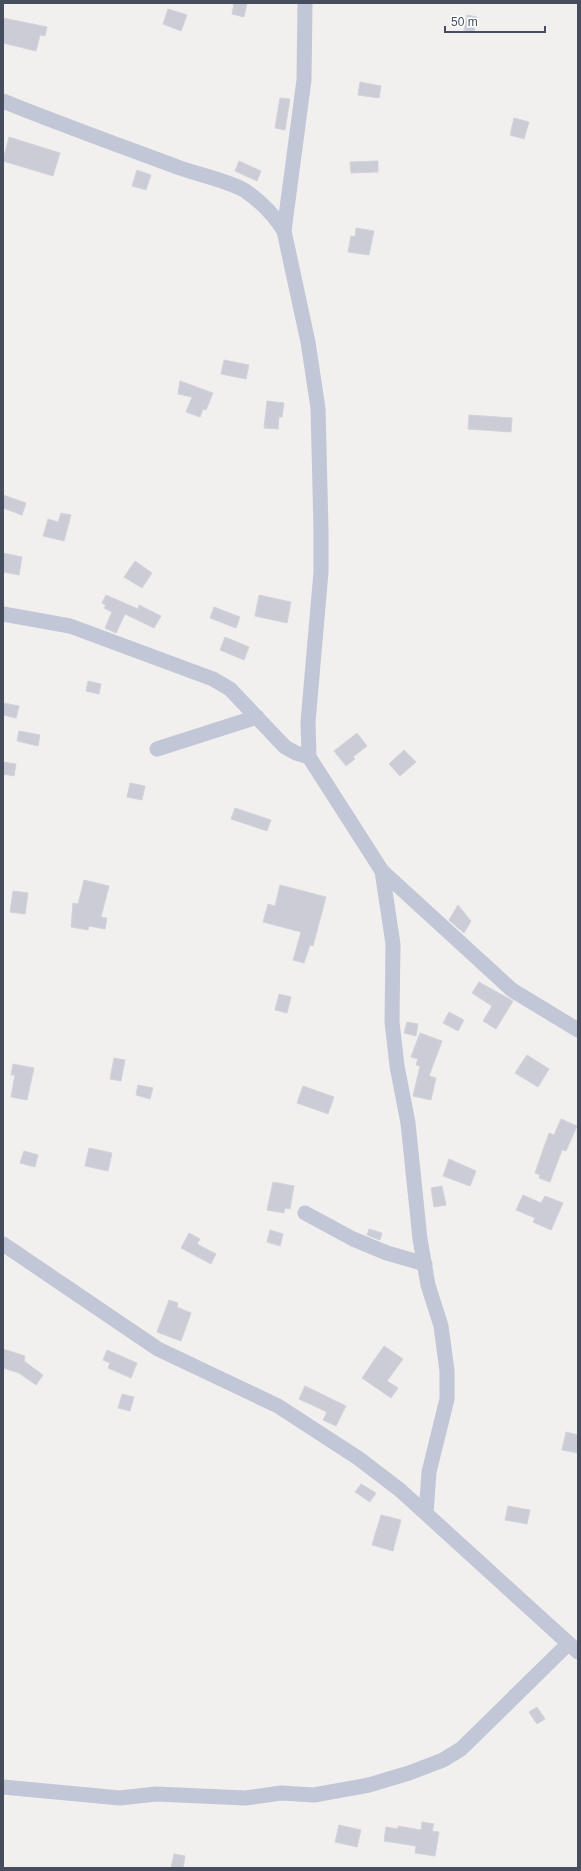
<svg xmlns="http://www.w3.org/2000/svg" width="581" height="1871" font-family="Arial,sans-serif">
  <rect width="100%" height="100%" fill="#f2efef"/>
  <g fill="#cbccd5" stroke="#d2d3db">
    <polygon points="234,3 247,3 244,17 232,14"/>
    <polygon points="168,9 187,15 181,31 163,24"/>
    <polygon points="467,15 477,17 474,32 464,30"/>
    <polygon points="3,18 47,27 45,36 40,35 36,51 3,43"/>
    <polygon points="360,82 381,86 379,98 358,95"/>
    <polygon points="280,98 290,99 285,130 275,128"/>
    <polygon points="514,118 529,122 524,139 510,135"/>
    <polygon points="9,137 60,153 53,176 3,161"/>
    <polygon points="239,161 261,171 257,181 235,171"/>
    <polygon points="378,161 378,172 351,173 350,162"/>
    <polygon points="137,170 151,175 146,190 132,186"/>
    <polygon points="356,228 374,231 369,255 348,252 351,236 355,237"/>
    <polygon points="224,360 249,365 246,379 221,374"/>
    <polygon points="180,381 213,393 206,410 203,409 200,417 186,412 192,397 178,394"/>
    <polygon points="267,401 284,403 282,417 279,417 278,429 264,428"/>
    <polygon points="469,415 512,418 511,432 468,429"/>
    <polygon points="3,495 26,503 22,515 3,508"/>
    <polygon points="61,513 71,515 64,541 43,536 48,519 58,522"/>
    <polygon points="3,553 22,557 19,575 3,572"/>
    <polygon points="135,561 152,573 142,588 124,577"/>
    <polygon points="106,595 138,609 139,605 161,616 154,628 125,614 116,633 105,628 112,612 104,608 106,605 102,603"/>
    <polygon points="259,595 291,602 287,623 255,616"/>
    <polygon points="214,607 240,617 236,628 210,618"/>
    <polygon points="225,637 249,647 244,660 220,650"/>
    <polygon points="88,681 101,684 99,694 86,691"/>
    <polygon points="3,703 19,706 16,718 3,715"/>
    <polygon points="19,731 40,735 38,746 17,741"/>
    <polygon points="357,733 367,746 353,757 355,759 346,766 334,751"/>
    <polygon points="404,750 416,762 400,776 389,764"/>
    <polygon points="3,762 16,764 14,776 3,774"/>
    <polygon points="130,783 145,786 142,800 127,797"/>
    <polygon points="235,808 271,820 267,831 231,819"/>
    <polygon points="84,880 109,886 101,917 107,918 105,929 89,926 88,930 71,927 73,903 78,904"/>
    <polygon points="280,885 326,897 313,946 310,945 304,963 293,960 301,932 263,922 268,904 275,906"/>
    <polygon points="13,891 28,893 25,914 10,912"/>
    <polygon points="458,905 471,921 464,933 449,920"/>
    <polygon points="479,982 513,1001 496,1029 483,1021 492,1006 472,993"/>
    <polygon points="279,994 291,997 287,1013 275,1010"/>
    <polygon points="449,1012 464,1020 458,1031 443,1023"/>
    <polygon points="407,1022 418,1024 416,1036 404,1033"/>
    <polygon points="420,1033 442,1041 429,1076 436,1078 431,1100 413,1096 420,1066 416,1065 418,1059 411,1057"/>
    <polygon points="527,1055 549,1069 538,1087 515,1073"/>
    <polygon points="114,1058 125,1060 121,1081 110,1079"/>
    <polygon points="13,1064 34,1068 27,1100 11,1097 15,1075 11,1075"/>
    <polygon points="138,1085 153,1088 150,1099 136,1095"/>
    <polygon points="303,1086 334,1097 328,1114 297,1103"/>
    <polygon points="561,1119 577,1126 566,1151 562,1150 550,1182 539,1178 540,1175 535,1173 549,1133 554,1135"/>
    <polygon points="89,1148 112,1153 108,1171 85,1166"/>
    <polygon points="24,1151 38,1155 35,1167 20,1163"/>
    <polygon points="449,1159 476,1171 470,1186 443,1176"/>
    <polygon points="273,1182 294,1186 290,1209 285,1208 284,1213 267,1210"/>
    <polygon points="442,1186 446,1205 434,1207 431,1188"/>
    <polygon points="523,1195 541,1203 545,1196 563,1203 551,1230 533,1222 535,1218 516,1210"/>
    <polygon points="369,1229 382,1233 380,1240 367,1235"/>
    <polygon points="270,1230 283,1234 280,1246 267,1242"/>
    <polygon points="189,1233 200,1239 197,1244 216,1254 211,1264 181,1248"/>
    <polygon points="169,1300 178,1303 177,1307 191,1313 181,1341 157,1332"/>
    <polygon points="384,1346 403,1359 387,1381 398,1388 391,1398 362,1378"/>
    <polygon points="3,1349 25,1356 24,1361 43,1375 36,1385 19,1373 3,1368"/>
    <polygon points="107,1350 137,1363 131,1378 108,1368 110,1363 103,1360"/>
    <polygon points="305,1386 346,1406 336,1426 323,1420 327,1412 299,1399"/>
    <polygon points="122,1394 134,1397 130,1411 118,1408"/>
    <polygon points="566,1432 578,1435 578,1453 562,1450"/>
    <polygon points="361,1484 376,1493 370,1502 355,1492"/>
    <polygon points="508,1506 530,1510 527,1524 505,1520"/>
    <polygon points="381,1515 401,1520 393,1551 372,1545"/>
    <polygon points="537,1707 545,1719 537,1724 529,1712"/>
    <polygon points="422,1822 434,1824 432,1831 439,1832 435,1856 415,1853 416,1846 384,1841 386,1827 398,1829 398,1826 421,1830"/>
    <polygon points="339,1825 361,1830 357,1847 335,1842"/>
    <polygon points="174,1854 185,1856 183,1868 171,1868"/>
  </g>
  <g fill="none" stroke-linecap="round" stroke-linejoin="round">
    <g stroke="#c1c7d6" stroke-width="15">
      <path d="M 3,101 C 62,125 121,146 180,168 C 200,175 226,180 244,190 C 259,200 274,215 284,231 L 308,342 L 318,408 L 321,530 L 321,572 L 308,722 L 309,757 L 382,871 L 512,990 L 578,1030"/>
      <polyline points="284,231 304,80 305,3"/>
      <polyline points="3,614 70,626 213,679 230,689 285,747 296,753 309,757"/>
      <polyline points="157,749 257,717"/>
      <polyline points="382,871 393,944 392,1022 397,1066 408,1123 420,1239 428,1285 441,1326 447,1371 447,1399 429,1472 426,1513"/>
      <polyline points="305,1213 353,1239 387,1253 425,1264"/>
      <polyline points="3,1244 158,1349 278,1406 358,1458 400,1490 578,1652"/>
      <polyline points="3,1787 120,1798 156,1794 246,1798 281,1793 314,1795 369,1785 409,1773 443,1760 461,1749 568,1644"/>
    </g>
  </g>
  <rect width="581" height="1871" fill="none" stroke="#454d5f" stroke-width="8"/>
  <path d="M445 26v6h100v-6" fill="none" stroke="#454d5f" stroke-width="2"/>
  <text x="451" y="26" font-size="12" fill="#454d5f" stroke="#ffffff" stroke-width="3" paint-order="stroke">50 m</text>
</svg>
